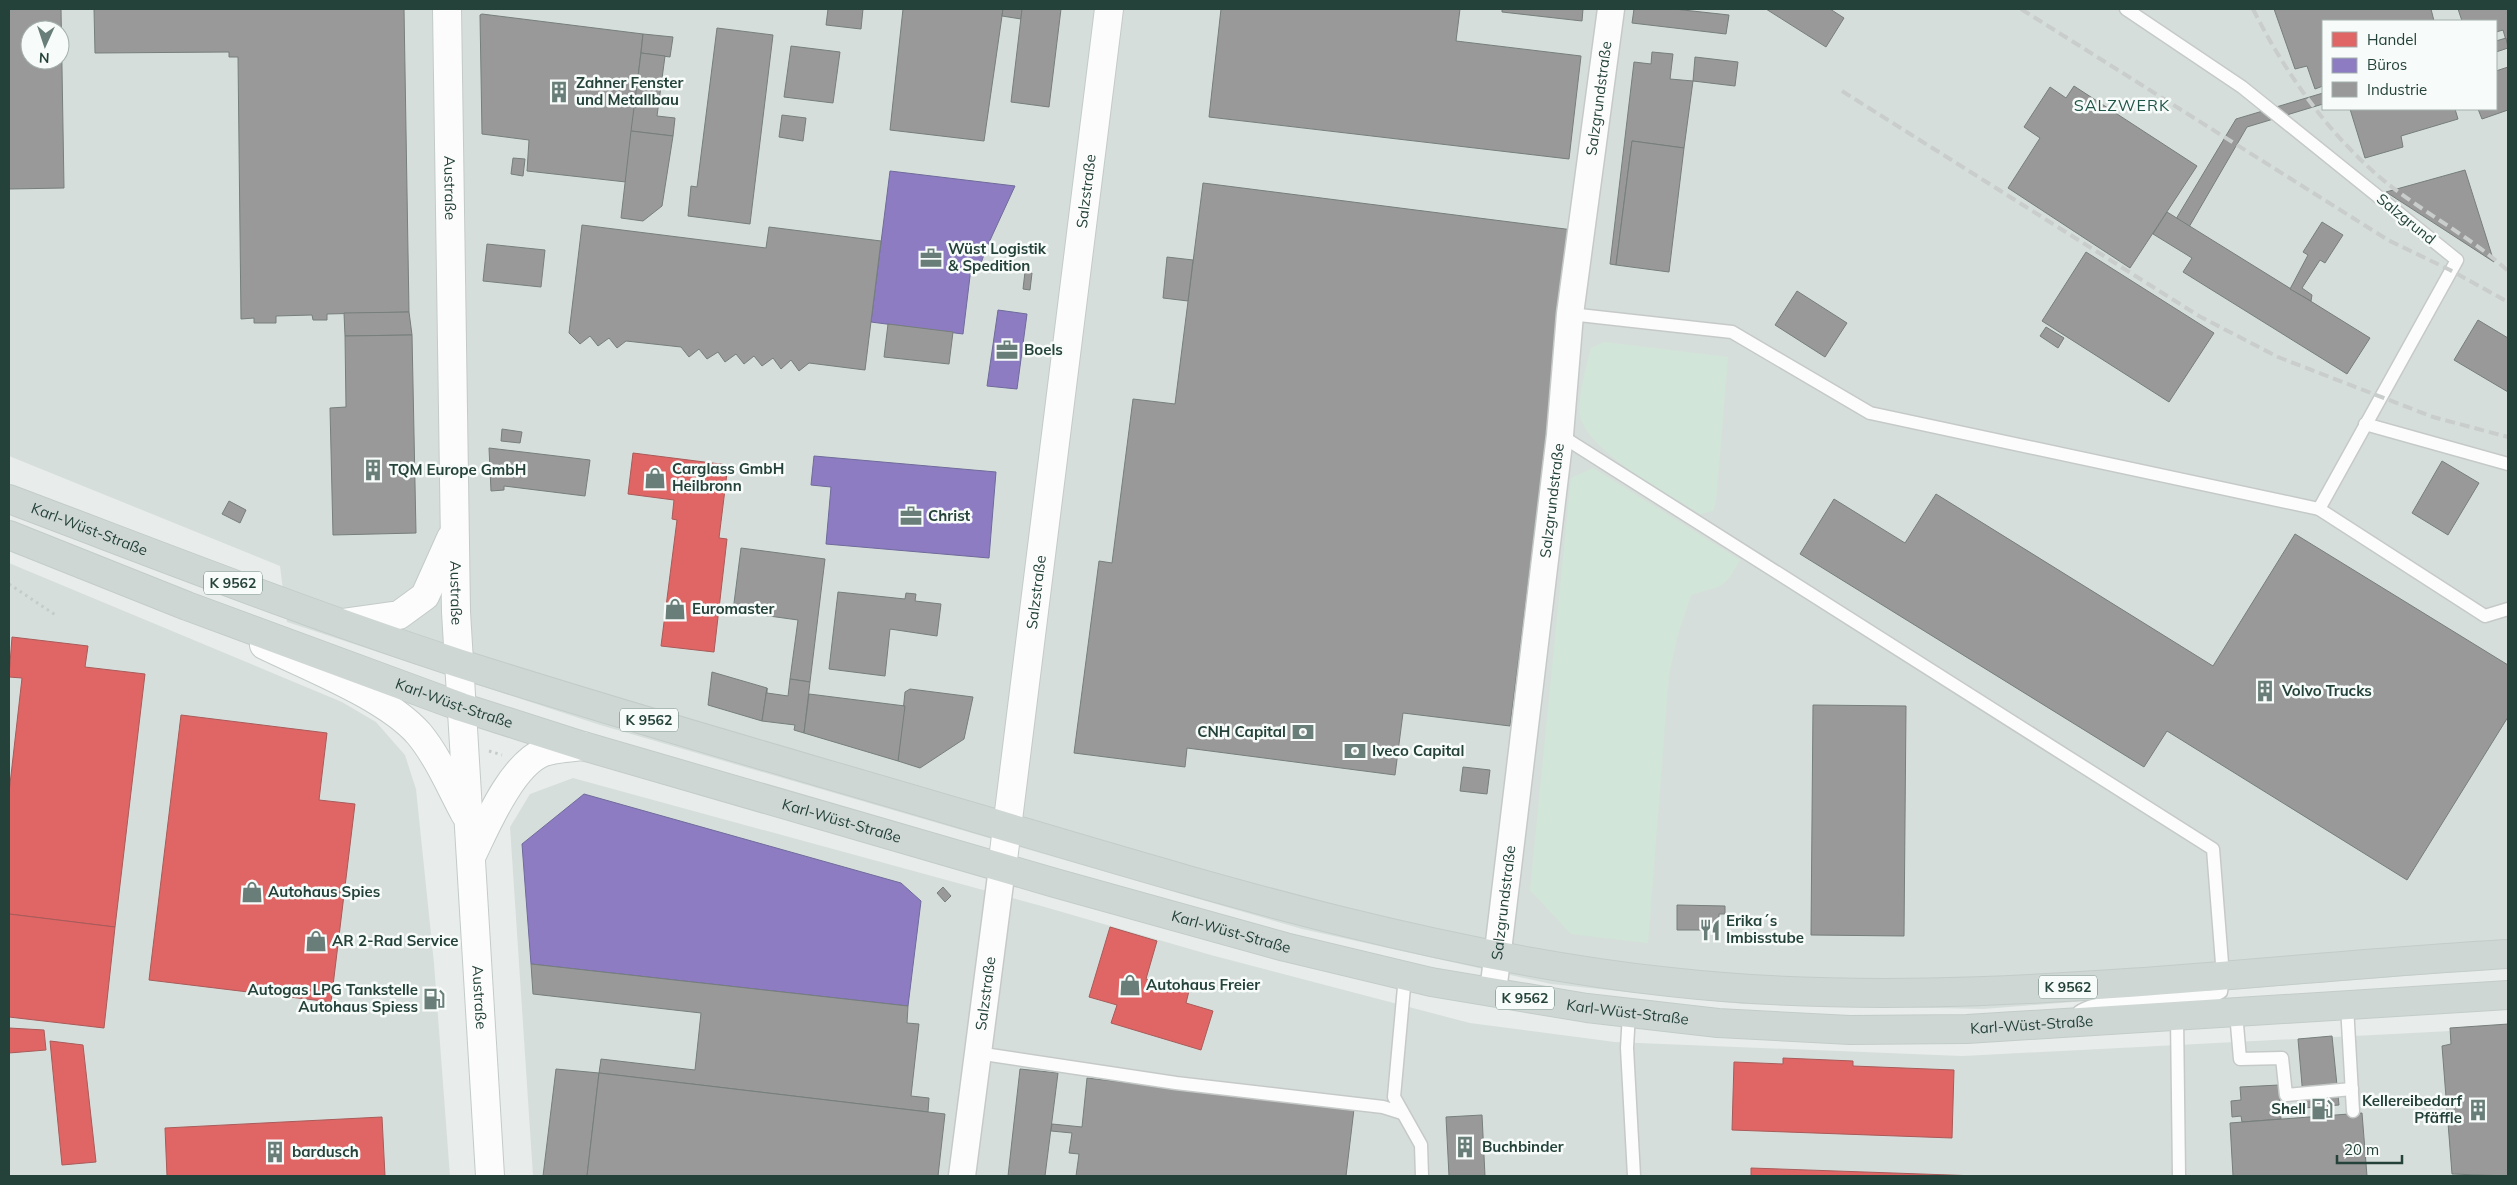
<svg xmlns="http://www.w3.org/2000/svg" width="2517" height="1185" font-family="Mulish,sans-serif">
  <rect width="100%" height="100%" fill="#e8edeb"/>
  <g fill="#d6dedb" fill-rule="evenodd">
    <path d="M 9,9 L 2508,9 L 2508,968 L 1984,1009 L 1743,1004 L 1551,984 L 1302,929 L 600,725 L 287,622 L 280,566 L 9,456 ZM 2323,21 L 2496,21 L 2496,109 L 2323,109 ZM 30,30 L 60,30 L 60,60 L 30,60 Z"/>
    <polygon points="9,563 342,702 376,722 405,755 416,789 434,963 450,1176 9,1176"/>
    <polygon points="573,778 1038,905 1211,955 1470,1023 1615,1042 1962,1056 2508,1028 2508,1176 533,1176 510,827 530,794"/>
  </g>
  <g fill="#d1e6d8">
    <path d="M 1604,342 L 1728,357 L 1716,501 L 1713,511 L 1700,514 C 1669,493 1589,453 1580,416 C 1577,403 1587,362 1591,348 Z"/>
    <path d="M 1593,468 L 1740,560 C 1721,593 1724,583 1691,595 L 1678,634 L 1669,674 L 1648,943 L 1571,934 L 1530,890 L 1571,478 Z"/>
  </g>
  <g fill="#e06666" stroke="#a85b59">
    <polygon points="633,453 728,465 719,538 727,539 714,652 661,646 677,520 672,519 674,500 628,494"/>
    <polygon points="12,637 88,646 85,667 145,674 115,927 9,914 9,793 22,678 9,677"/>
    <polygon points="181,715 327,733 319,800 355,804 331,1002 149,980"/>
    <polygon points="9,914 115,927 104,1028 9,1017"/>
    <polygon points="1110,927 1157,941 1146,979 1189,991 1186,1003 1213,1011 1201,1050 1111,1023 1117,1005 1089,997"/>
    <polygon points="9,1028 44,1030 46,1050 9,1053"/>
    <polygon points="50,1041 83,1045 96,1162 62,1165"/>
    <polygon points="1783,1058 1853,1061 1853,1066 1954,1070 1952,1138 1732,1130 1734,1062 1783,1064"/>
    <polygon points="382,1117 385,1176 167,1176 165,1128"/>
    <polygon points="1751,1168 1978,1176 1751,1176"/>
  </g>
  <g fill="#8e7cc3" stroke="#6e6b9a">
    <polygon points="890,171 1015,186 986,249 979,269 971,268 963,334 871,322"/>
    <polygon points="998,310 1027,314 1017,389 987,386"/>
    <polygon points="814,456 996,472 989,558 826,544 831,487 811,485"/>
    <polygon points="584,794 901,883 921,901 908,1006 531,964 522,844"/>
  </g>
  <g fill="#999" stroke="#767f7c" fill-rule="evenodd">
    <path d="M 9,9 L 61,9 L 64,188 L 9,189 ZM 30,30 L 60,30 L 60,60 L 30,60 Z"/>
    <polygon points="94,9 404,9 409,312 327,314 327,320 313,320 312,315 276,316 276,323 254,323 254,318 241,319 238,57 229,57 229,52 95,53"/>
    <polygon points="828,9 863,9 861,29 826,25"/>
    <polygon points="903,9 1003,9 984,141 890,130"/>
    <polygon points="1003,9 1022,9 1021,19 1002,16"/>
    <polygon points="1022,9 1061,9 1049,107 1011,102"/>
    <polygon points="1221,9 1460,9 1456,41 1581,56 1569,159 1209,117"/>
    <polygon points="1502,9 1583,9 1582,21 1502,12"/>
    <polygon points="1634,9 1674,9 1729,15 1726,34 1632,23"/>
    <polygon points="1766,9 1830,9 1844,18 1826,47"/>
    <polygon points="2274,9 2431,9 2434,21 2323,21 2323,86 2315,89 2307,66 2295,69"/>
    <polygon points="2458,9 2508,9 2508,47 2503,30 2496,32 2496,21 2462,21"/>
    <polygon points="482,14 643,34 626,182 527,171 529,140 482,134 480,15"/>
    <polygon points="717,28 773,35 750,224 688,216 691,186 697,187"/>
    <polygon points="643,34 673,37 670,57 641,53"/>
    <polygon points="2506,38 2508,48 2496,52 2496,41"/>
    <polygon points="791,46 840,52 833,103 784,97"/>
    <polygon points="1652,52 1673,54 1670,79 1693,81 1684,148 1632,141 1616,265 1610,264 1634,62 1651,64"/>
    <polygon points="641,53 665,56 657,116 675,118 673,136 631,131"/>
    <polygon points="1695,57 1738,62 1735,86 1693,81"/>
    <polygon points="2508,67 2508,110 2482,119 2478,109 2496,109 2496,71"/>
    <polygon points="2074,86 2197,166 2130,268 2008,188 2040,138 2024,127 2050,87 2066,98"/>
    <polygon points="2323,93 2323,104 2247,127 2189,227 2176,219 2236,119"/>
    <polygon points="2350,109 2455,109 2458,119 2401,136 2403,147 2365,158"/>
    <polygon points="782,115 806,118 803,141 779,137"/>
    <polygon points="631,131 673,136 662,206 643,221 621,218"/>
    <polygon points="1632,141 1684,148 1669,272 1616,265"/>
    <polygon points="513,158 525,159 523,176 511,174"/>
    <polygon points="2465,170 2494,262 2386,192"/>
    <polygon points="1203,183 1573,230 1510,726 1403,713 1395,775 1187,748 1185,767 1074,753 1099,561 1112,563 1133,399 1175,404"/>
    <polygon points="2167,212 2370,338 2347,374 2183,272 2192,258 2153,234"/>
    <polygon points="2322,222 2343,235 2325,263 2320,260 2302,288 2312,295 2311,301 2290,289 2308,255 2303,252"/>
    <polygon points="582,225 766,248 769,227 881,241 865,370 809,363 799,371 791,360 781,369 773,358 762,366 754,356 744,364 736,354 725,362 718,352 707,359 699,349 689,357 681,347 626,341 617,348 609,338 598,346 590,336 580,344 569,333"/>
    <polygon points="487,244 545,250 541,287 483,281"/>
    <polygon points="2086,252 2214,333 2169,402 2042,321"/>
    <polygon points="1167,257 1193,260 1188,301 1163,298"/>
    <polygon points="1025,272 1032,273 1030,290 1023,289"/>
    <polygon points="1797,291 1847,323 1825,357 1775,325"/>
    <polygon points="409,312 412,335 345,336 344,313"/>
    <polygon points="2478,320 2508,338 2508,392 2454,360"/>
    <polygon points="888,324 953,332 949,364 884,357"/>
    <polygon points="2046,327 2064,338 2058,348 2040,336"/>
    <polygon points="412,335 416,533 333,535 330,408 346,407 345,336"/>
    <polygon points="502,429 522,432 520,443 501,441"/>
    <polygon points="489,448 590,460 585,496 504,486 504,490 491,491"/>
    <polygon points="2442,461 2479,483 2448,535 2412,513"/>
    <polygon points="1936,494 2213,666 2295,534 2508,665 2508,717 2407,880 2167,731 2144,767 1800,554 1834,499 1905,543"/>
    <polygon points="229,501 246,510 240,523 222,514"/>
    <polygon points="741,548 825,559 810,682 790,679 798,620 733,611"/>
    <polygon points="838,592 905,599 906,593 916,594 915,601 941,604 937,636 890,629 885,676 829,669"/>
    <polygon points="712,672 767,688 762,721 708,705"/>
    <polygon points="790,679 810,682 804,733 794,730 795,725 762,721 767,688 767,693 788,696"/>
    <polygon points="910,689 973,697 964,739 920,768 898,761 905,692"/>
    <polygon points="809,694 905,706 898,761 804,733"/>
    <polygon points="1813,705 1906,706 1904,936 1811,935"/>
    <polygon points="1463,767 1490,770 1487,794 1460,791"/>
    <polygon points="943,887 951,896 945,902 937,893"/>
    <polygon points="1677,905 1725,906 1725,914 1719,914 1719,930 1677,930"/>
    <polygon points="531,964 908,1006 907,1023 919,1024 911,1096 929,1098 928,1112 599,1073 601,1059 695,1070 701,1013 533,994"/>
    <polygon points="2508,1024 2508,1176 2452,1174 2442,1046 2451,1044 2450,1028"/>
    <polygon points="2332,1036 2339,1105 2304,1108 2298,1039"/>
    <polygon points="556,1069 599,1073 587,1176 543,1176"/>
    <polygon points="1020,1069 1058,1073 1045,1176 1008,1176"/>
    <polygon points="599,1073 945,1114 938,1176 587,1176"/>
    <polygon points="1087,1078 1354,1109 1346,1176 1076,1176 1079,1154 1069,1153 1072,1133 1051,1131 1052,1124 1082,1127"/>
    <polygon points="2279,1085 2281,1119 2242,1122 2241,1116 2232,1117 2231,1101 2241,1100 2240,1087"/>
    <polygon points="2362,1113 2367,1176 2233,1176 2230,1123"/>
    <polygon points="1482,1115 1485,1176 1449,1176 1446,1117"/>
  </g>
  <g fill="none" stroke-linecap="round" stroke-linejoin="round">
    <g stroke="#c5cac8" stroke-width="15">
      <g id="lane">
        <polyline points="2126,9 2242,87 2457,260 2319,509"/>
        <polyline points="1570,314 1732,332 1870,413 2319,509 2485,616 2508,609"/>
        <polyline points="2365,424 2508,464"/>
        <path d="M 1560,435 L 2213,849 L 2223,976 L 2221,992 L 2213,996 C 2183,998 2100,996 2079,1012 L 2080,1022"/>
        <polyline points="1405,976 1394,1097 1421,1145 1422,1176"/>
        <polyline points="2347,1006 2353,1111"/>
        <polyline points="1629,1013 1627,1048 1634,1176"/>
        <polyline points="2236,1013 2240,1059 2282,1058 2286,1095 2352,1089"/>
        <polyline points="2177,1017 2179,1176"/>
        <polyline points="977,1053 1176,1083 1383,1107 1402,1113"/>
      </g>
    </g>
    <g stroke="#c5cac8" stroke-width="29">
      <g id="street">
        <path id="s1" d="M 1493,992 L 1560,435 L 1570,314 L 1611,9"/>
        <path id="s2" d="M 962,1176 L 1002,868"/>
      </g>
    </g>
    <g stroke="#c3cbc8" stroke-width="30">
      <g id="secondary">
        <path id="s3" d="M 447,9 L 456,612 L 490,1176"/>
        <polyline points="342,623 399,615 425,596 451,538"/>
        <path d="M 264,645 C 309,667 387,697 419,734 C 438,757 451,788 465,814"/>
        <path d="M 472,855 C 486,826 512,764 544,752 C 556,748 571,748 583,746"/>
        <path id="s4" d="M 1002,868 L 1109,9"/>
      </g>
    </g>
    <g stroke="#c3ccc9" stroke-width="30">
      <g id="primary">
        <path id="s5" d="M 9,499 C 158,555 307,614 458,663 C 626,717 797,765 966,815 C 1197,883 1429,956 1670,982 C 1949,1013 2229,970 2508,954"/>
        <path id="s6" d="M 9,535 L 187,606 L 461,707 L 583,746 L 1055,883 L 1285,947 L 1431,982 L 1587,1008 L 1718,1023 L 1850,1030 L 1967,1029 L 2508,995"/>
      </g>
    </g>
    <g stroke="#c3ccca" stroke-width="3" stroke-dasharray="2.5 4" stroke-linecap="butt">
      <polyline points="9,584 57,616"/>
      <polyline points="489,751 502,755"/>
    </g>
    <use href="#lane" stroke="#fcfcfc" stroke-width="12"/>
    <use href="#street" stroke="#fcfcfc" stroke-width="26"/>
    <use href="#secondary" stroke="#fcfcfc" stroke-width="28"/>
    <use href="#primary" stroke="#cfd7d5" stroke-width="28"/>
    <g stroke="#c9cdcc" stroke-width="4" stroke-dasharray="10 5" stroke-linecap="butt">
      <polyline points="2021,9 2388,240 2450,270 2508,302"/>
      <path d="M 2253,9 C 2285,73 2331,138 2388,184 C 2426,214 2472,238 2508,271"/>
      <polyline points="1842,91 2199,316 2278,357 2433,417 2508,437"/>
    </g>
  </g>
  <defs>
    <g id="building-bare" transform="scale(1.725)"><path d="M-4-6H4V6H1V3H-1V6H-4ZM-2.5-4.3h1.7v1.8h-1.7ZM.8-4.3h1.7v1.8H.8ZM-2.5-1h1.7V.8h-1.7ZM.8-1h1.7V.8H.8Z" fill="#697e78" stroke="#f7fbf9" stroke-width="2.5" paint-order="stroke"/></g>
    <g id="office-bare" transform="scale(1.725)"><path d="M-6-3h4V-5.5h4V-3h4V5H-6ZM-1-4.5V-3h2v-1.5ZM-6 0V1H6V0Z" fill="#697e78" stroke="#f7fbf9" stroke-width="2.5" paint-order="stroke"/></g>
    <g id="shop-bare" transform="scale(1.725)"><path d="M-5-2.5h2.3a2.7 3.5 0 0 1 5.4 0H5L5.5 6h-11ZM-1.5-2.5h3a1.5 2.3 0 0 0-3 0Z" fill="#697e78" stroke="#f7fbf9" stroke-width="2.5" paint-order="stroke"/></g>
    <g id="bank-bare" transform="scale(1.725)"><path d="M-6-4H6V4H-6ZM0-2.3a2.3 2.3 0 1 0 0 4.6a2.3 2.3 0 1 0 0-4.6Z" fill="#697e78" stroke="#f7fbf9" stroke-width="2.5" paint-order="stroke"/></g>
    <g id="restaurant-bare" transform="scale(1.725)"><path d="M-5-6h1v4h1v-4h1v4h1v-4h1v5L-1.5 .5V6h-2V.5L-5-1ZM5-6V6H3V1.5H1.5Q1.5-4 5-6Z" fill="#697e78" stroke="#f7fbf9" stroke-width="2.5" paint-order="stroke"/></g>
    <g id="fuel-bare" transform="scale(1.725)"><path d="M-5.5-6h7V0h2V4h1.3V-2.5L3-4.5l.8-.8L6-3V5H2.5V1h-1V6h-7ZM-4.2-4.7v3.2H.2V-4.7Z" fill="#697e78" stroke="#f7fbf9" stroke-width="2.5" paint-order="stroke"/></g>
  </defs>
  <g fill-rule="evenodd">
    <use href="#building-bare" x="559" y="92"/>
    <use href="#office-bare" x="931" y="258"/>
    <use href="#office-bare" x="1007" y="350"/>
    <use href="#building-bare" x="373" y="470"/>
    <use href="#shop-bare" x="655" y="478"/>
    <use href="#office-bare" x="911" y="516"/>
    <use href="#shop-bare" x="675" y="609"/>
    <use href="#building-bare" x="2265" y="691"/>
    <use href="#bank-bare" x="1303" y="732"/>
    <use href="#bank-bare" x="1355" y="751"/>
    <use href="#shop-bare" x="252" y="892"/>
    <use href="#restaurant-bare" x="1710" y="930"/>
    <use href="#shop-bare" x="316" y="941"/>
    <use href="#shop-bare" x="1130" y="985"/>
    <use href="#fuel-bare" x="434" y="999"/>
    <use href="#fuel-bare" x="2322" y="1109"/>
    <use href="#building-bare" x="2478" y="1110"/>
    <use href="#building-bare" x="1465" y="1147"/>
    <use href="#building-bare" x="275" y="1152"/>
  </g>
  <g text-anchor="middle" stroke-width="5" stroke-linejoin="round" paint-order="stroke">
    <g fill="#f7fbf9" stroke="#637a73" stroke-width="1">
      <rect x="204" y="571.5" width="58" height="23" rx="4"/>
      <rect x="620" y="708.5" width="58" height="23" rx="4"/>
      <rect x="2039" y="975.5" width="58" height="23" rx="4"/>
      <rect x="1496" y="986.5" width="58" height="23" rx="4"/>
    </g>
    <g font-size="14" font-weight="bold" fill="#24423a">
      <text x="233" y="588">K 9562</text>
      <text x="649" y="725">K 9562</text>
      <text x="2068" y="992">K 9562</text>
      <text x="1525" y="1003">K 9562</text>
    </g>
    <g font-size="15" font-weight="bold" fill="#24423a" stroke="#f7fbf9" text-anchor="start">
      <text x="576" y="88">Zahner Fenster<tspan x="576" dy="17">und Metallbau</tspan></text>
      <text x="948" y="254">Wüst Logistik<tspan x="948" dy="17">&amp; Spedition</tspan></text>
      <text x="1024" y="355">Boels</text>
      <text x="672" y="474">Carglass GmbH<tspan x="672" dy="17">Heilbronn</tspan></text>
      <text x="389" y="475">TQM Europe GmbH</text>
      <text x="928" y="521">Christ</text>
      <text x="692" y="614">Euromaster</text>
      <text x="2282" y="696">Volvo Trucks</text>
      <text x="1286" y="737" text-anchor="end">CNH Capital</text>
      <text x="1372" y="756">Iveco Capital</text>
      <text x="268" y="897">Autohaus Spies</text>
      <text x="1726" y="926">Erika´s<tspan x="1726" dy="17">Imbisstube</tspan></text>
      <text x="332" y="946">AR 2-Rad Service</text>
      <text x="1146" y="990">Autohaus Freier</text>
      <text x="418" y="995" text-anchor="end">Autogas LPG Tankstelle<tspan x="418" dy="17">Autohaus Spiess</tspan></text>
      <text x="2462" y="1106" text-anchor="end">Kellereibedarf<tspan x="2462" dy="17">Pfäffle</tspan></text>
      <text x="2306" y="1114" text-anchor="end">Shell</text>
      <text x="1482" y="1152">Buchbinder</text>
      <text x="292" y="1157">bardusch</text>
    </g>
    <g font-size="15" fill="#24423a" stroke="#f7fbf9">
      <text dy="5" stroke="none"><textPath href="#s1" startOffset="900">Salzgrundstraße</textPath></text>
      <text dy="5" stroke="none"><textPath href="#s3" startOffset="179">Austraße</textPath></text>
      <text dy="5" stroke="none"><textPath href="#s4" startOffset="682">Salzstraße</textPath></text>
      <text transform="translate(2406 219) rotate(39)" y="5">Salzgrund</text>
      <text dy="5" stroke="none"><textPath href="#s1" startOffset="495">Salzgrundstraße</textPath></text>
      <text dy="5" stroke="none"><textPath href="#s5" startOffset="86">Karl-Wüst-Straße</textPath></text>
      <text dy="5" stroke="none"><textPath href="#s3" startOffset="584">Austraße</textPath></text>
      <text dy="5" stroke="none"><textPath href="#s4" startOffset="278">Salzstraße</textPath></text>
      <text dy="5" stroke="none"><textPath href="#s6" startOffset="476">Karl-Wüst-Straße</textPath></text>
      <text dy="5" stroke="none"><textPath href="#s6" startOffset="881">Karl-Wüst-Straße</textPath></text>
      <text dy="5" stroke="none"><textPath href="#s1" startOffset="90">Salzgrundstraße</textPath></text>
      <text dy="5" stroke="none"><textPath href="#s6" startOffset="1286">Karl-Wüst-Straße</textPath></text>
      <text dy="5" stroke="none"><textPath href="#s2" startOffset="184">Salzstraße</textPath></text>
      <text dy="5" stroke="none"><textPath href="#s3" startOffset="989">Austraße</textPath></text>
      <text dy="5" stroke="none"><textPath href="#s6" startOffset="1691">Karl-Wüst-Straße</textPath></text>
      <text dy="5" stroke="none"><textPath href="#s6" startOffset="2096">Karl-Wüst-Straße</textPath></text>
    </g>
    <g font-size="16" letter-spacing="1" fill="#1f5548" stroke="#f7fbf9">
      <text x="2122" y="111">SALZWERK</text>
    </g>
  </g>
  <rect width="2517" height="1185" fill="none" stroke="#24423a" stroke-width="20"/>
  <rect x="2322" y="20" width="175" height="90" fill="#f7fbf9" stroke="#a3b1ad"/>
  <rect x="2332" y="32" width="25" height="15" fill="#e06666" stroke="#a3b1ad"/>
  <text x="2367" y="45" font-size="15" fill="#24423a">Handel</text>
  <rect x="2332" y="58" width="25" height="15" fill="#8e7cc3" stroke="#a3b1ad"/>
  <text x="2367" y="70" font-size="15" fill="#24423a">Büros</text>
  <rect x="2332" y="82" width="25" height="15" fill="#999999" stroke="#a3b1ad"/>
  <text x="2367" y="95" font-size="15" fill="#24423a">Industrie</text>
  <g transform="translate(45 45) rotate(183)"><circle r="24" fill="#f7fbf9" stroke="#a3b1ad"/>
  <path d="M0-4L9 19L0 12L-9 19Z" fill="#697e78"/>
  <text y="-8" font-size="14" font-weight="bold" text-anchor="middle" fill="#24423a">N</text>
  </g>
  <path d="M2337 1155v8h65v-8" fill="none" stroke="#24423a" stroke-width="2.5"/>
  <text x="2344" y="1155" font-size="15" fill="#24423a" stroke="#f7fbf9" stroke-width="4" paint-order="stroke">20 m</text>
</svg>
